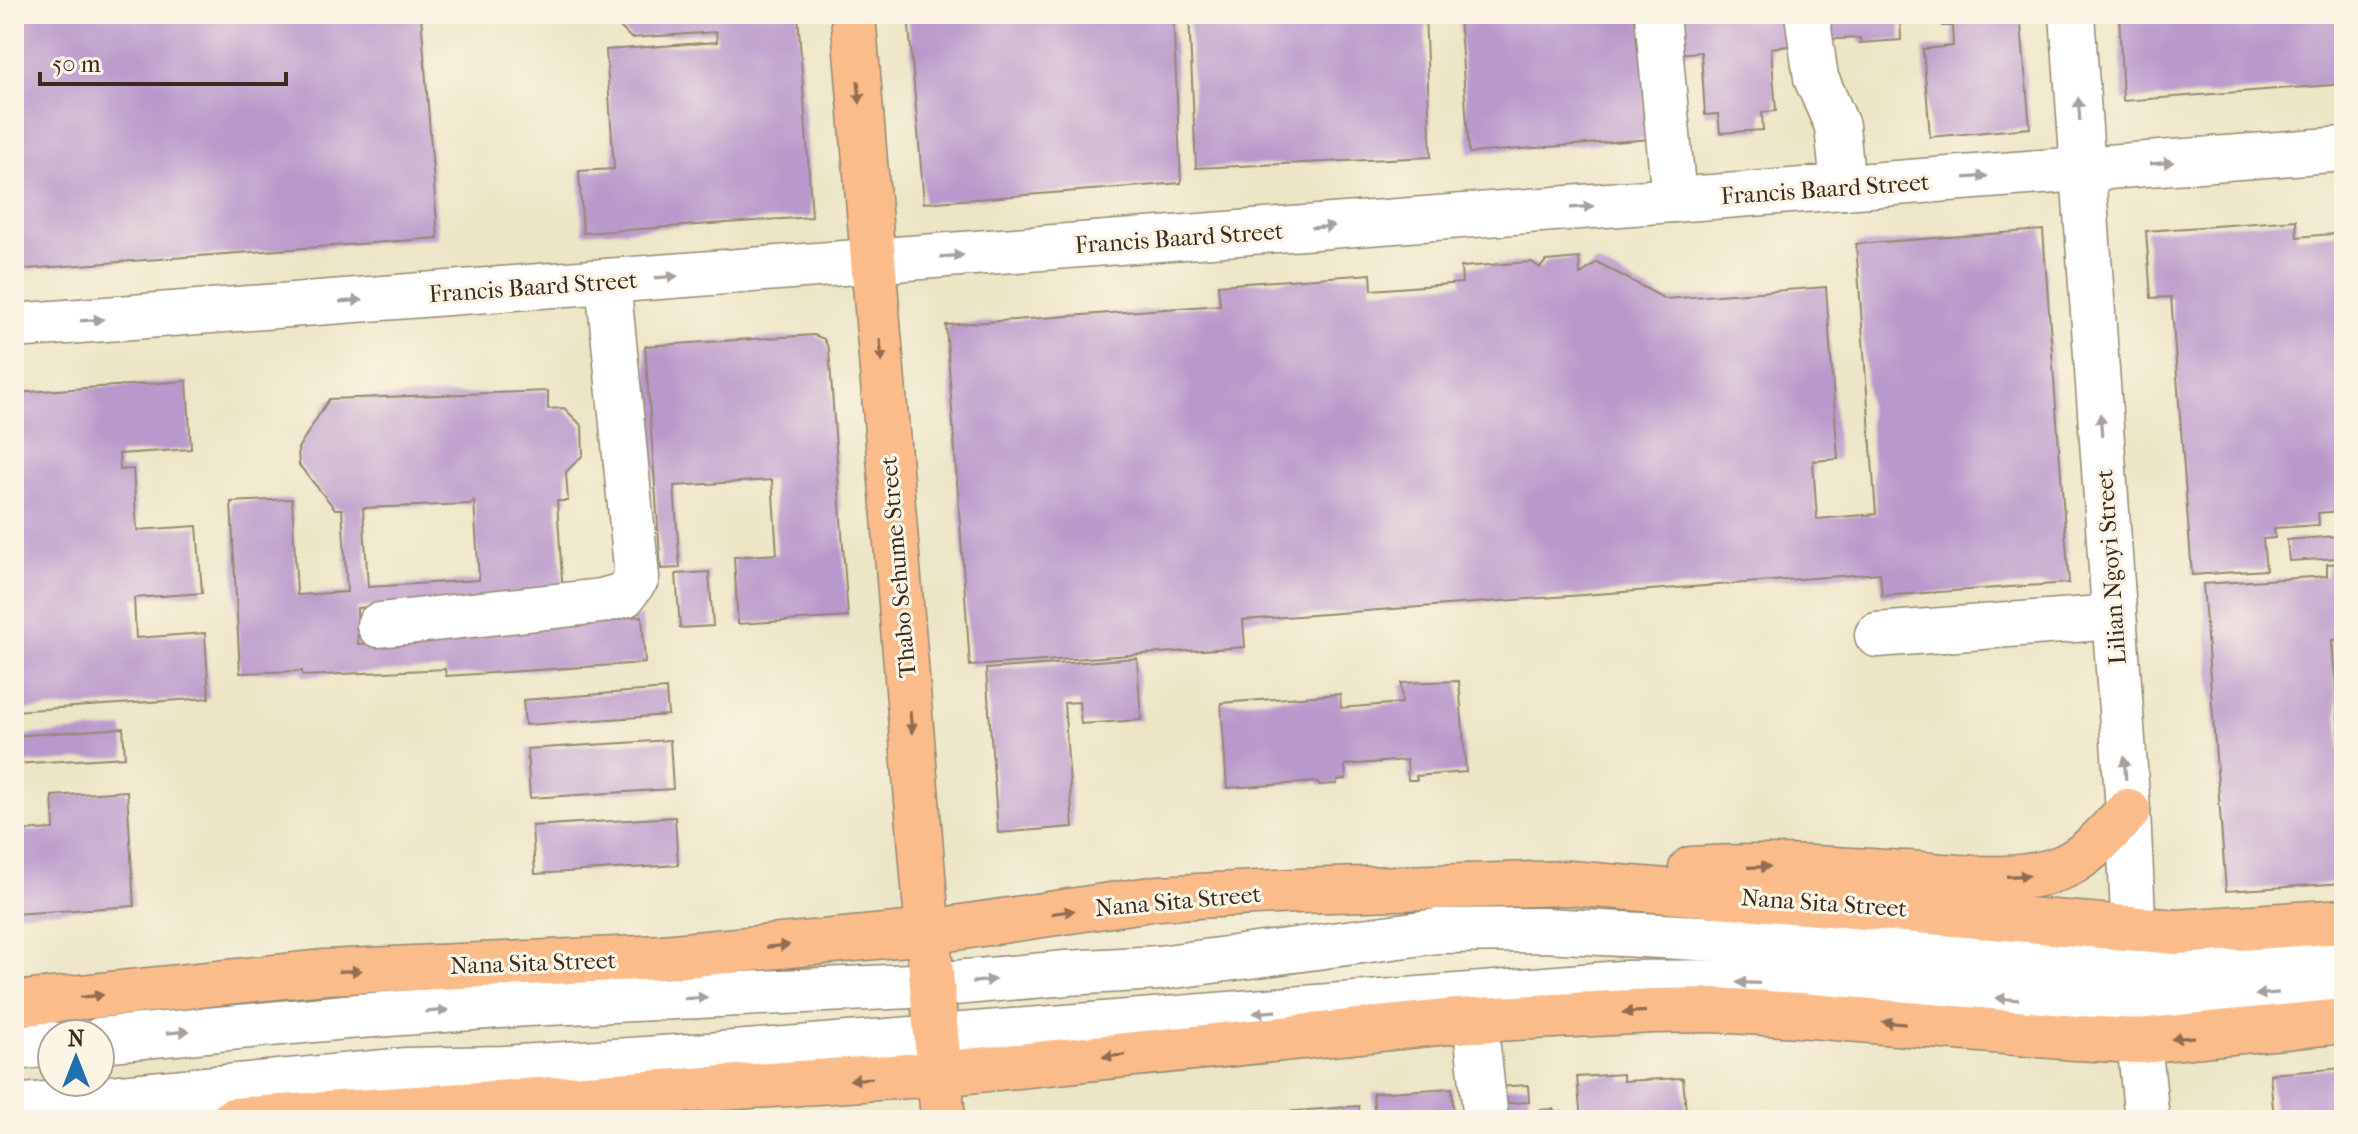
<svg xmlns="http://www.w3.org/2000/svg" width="2358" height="1134" font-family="'IM FELL French Canon',serif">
  <rect width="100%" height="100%" fill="#fcf5e5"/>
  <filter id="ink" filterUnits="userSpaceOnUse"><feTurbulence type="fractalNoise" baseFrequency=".0125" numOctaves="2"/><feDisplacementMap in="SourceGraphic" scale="16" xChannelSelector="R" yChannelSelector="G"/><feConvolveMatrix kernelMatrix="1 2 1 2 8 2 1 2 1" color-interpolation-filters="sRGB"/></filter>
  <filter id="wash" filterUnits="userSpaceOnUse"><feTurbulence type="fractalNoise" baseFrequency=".006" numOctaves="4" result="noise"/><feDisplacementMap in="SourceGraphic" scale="32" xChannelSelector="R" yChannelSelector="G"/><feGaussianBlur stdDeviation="1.8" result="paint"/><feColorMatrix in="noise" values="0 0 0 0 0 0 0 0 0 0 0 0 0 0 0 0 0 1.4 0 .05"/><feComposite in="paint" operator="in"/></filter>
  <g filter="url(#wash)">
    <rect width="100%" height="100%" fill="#ece5c6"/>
    <g id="blocks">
      <g fill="#b998cb" fill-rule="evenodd">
        <polygon points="14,14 421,14 438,238 14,270"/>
        <polygon points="619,14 798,14 812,217 583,233 579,171 614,169 606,50 717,42 716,32 631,38 620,27"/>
        <polygon points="908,14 1173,14 1181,183 924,203"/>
        <polygon points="1189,14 1425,14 1431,157 1196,168"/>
        <polygon points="1459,14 1642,14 1652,139 1469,153"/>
        <polygon points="1671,14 1787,14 1789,46 1771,48 1776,111 1762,112 1763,130 1720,133 1718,114 1705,115 1701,52 1674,54"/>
        <polygon points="1814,14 1900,14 1901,40 1860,43 1860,38 1816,40"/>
        <polygon points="1941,14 2020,14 2030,128 1930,137 1923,49 1953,46 1952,26 1942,26"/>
        <polygon points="2119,14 2344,14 2344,84 2123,101"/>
        <polygon points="2296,220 2297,237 2344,233 2344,511 2318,513 2319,525 2274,528 2275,538 2263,539 2266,570 2192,575 2171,297 2151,298 2146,231"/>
        <polygon points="2043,230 2069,583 1882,596 1880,573 1243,620 1245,647 970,666 946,325 1220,305 1218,285 1371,274 1372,290 1462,283 1461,267 1532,262 1540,268 1546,261 1579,258 1580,275 1597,262 1665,299 1826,287 1838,459 1813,461 1817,519 1876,514 1856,244"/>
        <polygon points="814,335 824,339 829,349 848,617 738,624 734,557 777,554 772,480 674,486 680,568 661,569 645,346"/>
        <polygon points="187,381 191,449 119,454 120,470 133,469 137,530 197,526 202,593 134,598 136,638 205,633 209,698 14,711 14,393"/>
        <path d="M 548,391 L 548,409 L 564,408 L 582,426 L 583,455 L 566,472 L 568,501 L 557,501 L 563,595 L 357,608 L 358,644 L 444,640 L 443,628 L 642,616 L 645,663 L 446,676 L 445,669 L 303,676 L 302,671 L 240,673 L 231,502 L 292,499 L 297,595 L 347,592 L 342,509 L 335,509 L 299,465 L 298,448 L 329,399 ZM 474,501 L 479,580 L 368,587 L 363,508 L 470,504 Z"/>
        <polygon points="2336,536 2338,558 2289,561 2287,540"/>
        <polygon points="2344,563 2344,639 2332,640 2344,801 2344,883 2226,891 2203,584 2327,576 2327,564"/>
        <polygon points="709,572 713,626 680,628 676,574"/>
        <polygon points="1137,658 1141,720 1081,724 1079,702 1064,703 1073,827 998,833 986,669"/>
        <polygon points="1459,681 1466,772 1416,776 1417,780 1408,780 1407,760 1345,765 1346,779 1337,780 1337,784 1319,785 1318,782 1227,788 1221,703 1340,694 1341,708 1402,703 1401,683"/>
        <polygon points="666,689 668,715 525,725 523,700"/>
        <polygon points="123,728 125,757 14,764 14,736"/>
        <polygon points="670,740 673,789 530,798 527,749"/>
        <polygon points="14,771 16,771 19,818 14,818"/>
        <polygon points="127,791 134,906 14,914 14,831 54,829 52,796"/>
        <polygon points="675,817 678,865 535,874 532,826"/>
        <polygon points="2344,1068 2344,1120 2274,1120 2270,1074"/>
        <polygon points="1623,1074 1623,1081 1683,1078 1686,1111 1704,1110 1705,1120 1581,1120 1577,1077"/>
        <polygon points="1528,1085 1529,1102 1498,1104 1497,1087"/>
        <polygon points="1452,1088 1454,1118 1375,1120 1373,1093"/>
        <polygon points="1359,1106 1360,1120 1209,1120 1209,1118"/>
        <polygon points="1553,1109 1555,1112 1573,1112 1574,1120 1538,1120 1538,1110"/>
      </g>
    </g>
  </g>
  <g filter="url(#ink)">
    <use href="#blocks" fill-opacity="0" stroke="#948872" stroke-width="2"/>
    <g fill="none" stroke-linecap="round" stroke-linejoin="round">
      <g stroke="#948872" stroke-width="47">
        <g id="minor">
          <polyline points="1657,14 1674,200"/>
          <polyline points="1807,14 1816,78 1837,126 1843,187"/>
          <polyline points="2072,14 2128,811 2139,1041 2147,1120"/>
          <polyline points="14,326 2344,149"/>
          <polyline points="379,625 601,601 624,595 637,577 608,281"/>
          <polyline points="1877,635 2114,617"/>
          <polyline points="1475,1020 1486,1120"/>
          <polyline points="100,1040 346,1017 527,1004 932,985 1066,973 1159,968 1437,931 1544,930 1777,942 2072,965 2177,966 2284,962 2344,955"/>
          <polyline points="14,1048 52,1044"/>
          <polyline points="14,1107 406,1070 504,1068 708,1055 1622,983 1744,982 2075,1004 2137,1004 2221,998 2344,985"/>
        </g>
      </g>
      <g stroke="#948872" stroke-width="47">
        <g id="major">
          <polyline points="853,14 943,1120"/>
          <path d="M 1691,869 C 1763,864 1834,869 1905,873 C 1956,876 2016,886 2063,867 C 2089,856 2109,831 2128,811"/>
          <polyline points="14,1004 325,972 663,957 928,932 1158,898 1297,891 1569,883 2177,932 2344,921"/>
          <polyline points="233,1120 939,1074 1457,1021 1653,1011 1714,1010 1799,1015 2076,1038 2139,1041 2344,1021"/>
        </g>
      </g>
      <use href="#minor" stroke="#fff" stroke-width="44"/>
      <use href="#major" stroke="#fabc8b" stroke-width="44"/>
    </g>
    <defs><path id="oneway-solid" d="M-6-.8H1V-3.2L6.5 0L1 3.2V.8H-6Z" transform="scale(2)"/></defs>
    <g fill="#916c4f">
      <use href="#oneway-solid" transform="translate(859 92) rotate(85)"/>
      <use href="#oneway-solid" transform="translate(881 351) rotate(85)"/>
      <use href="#oneway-solid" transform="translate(911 722) rotate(85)"/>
      <use href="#oneway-solid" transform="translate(1759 867) rotate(-2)"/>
      <use href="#oneway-solid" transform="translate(2018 876) rotate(-2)"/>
      <use href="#oneway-solid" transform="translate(1063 912) rotate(-8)"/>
      <use href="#oneway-solid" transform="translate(778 946) rotate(-5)"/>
      <use href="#oneway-solid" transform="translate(350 971) rotate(-2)"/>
      <use href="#oneway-solid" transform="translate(92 996) rotate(-6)"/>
      <use href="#oneway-solid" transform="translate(1634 1012) rotate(177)"/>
      <use href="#oneway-solid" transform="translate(1894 1023) rotate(-175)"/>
      <use href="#oneway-solid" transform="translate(2183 1038) rotate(175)"/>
      <use href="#oneway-solid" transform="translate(1114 1056) rotate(174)"/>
      <use href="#oneway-solid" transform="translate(861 1079) rotate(176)"/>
    </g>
    <g fill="#a79f9a">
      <use href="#oneway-solid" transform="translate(2079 109) rotate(-94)"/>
      <use href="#oneway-solid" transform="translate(2162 163) rotate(-4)"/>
      <use href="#oneway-solid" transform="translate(1976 177) rotate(-4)"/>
      <use href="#oneway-solid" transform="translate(1582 207) rotate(-4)"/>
      <use href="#oneway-solid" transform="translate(1323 227) rotate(-4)"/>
      <use href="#oneway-solid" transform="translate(952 256) rotate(-4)"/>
      <use href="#oneway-solid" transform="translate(666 277) rotate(-4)"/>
      <use href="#oneway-solid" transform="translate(351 301) rotate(-4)"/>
      <use href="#oneway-solid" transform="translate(92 320) rotate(-4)"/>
      <use href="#oneway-solid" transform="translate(2101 425) rotate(-94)"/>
      <use href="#oneway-solid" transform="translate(2125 768) rotate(-94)"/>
      <use href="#oneway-solid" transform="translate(984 981) rotate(-5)"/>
      <use href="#oneway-solid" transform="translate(1748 983) rotate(-178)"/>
      <use href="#oneway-solid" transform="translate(2267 994) rotate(175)"/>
      <use href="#oneway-solid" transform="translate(696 998) rotate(-3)"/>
      <use href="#oneway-solid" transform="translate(2007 999) rotate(-176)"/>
      <use href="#oneway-solid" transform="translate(437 1011) rotate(-4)"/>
      <use href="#oneway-solid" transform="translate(1265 1012) rotate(175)"/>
      <use href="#oneway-solid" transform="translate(178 1032) rotate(-5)"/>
    </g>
  </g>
  <g text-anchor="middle" stroke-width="6" stroke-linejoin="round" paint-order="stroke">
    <g font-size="24" fill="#3b2a1e" stroke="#fcf5e5">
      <text transform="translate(1825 189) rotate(-4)" y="8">Francis Baard Street</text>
      <text transform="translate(1179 238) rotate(-4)" y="8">Francis Baard Street</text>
      <text transform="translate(533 287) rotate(-4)" y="8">Francis Baard Street</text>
      <text transform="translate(898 567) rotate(-95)" y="8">Thabo Sehume Street</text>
      <text transform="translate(2111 567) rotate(-94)" y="8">Lilian Ngoyi Street</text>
      <text transform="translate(1178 901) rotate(-5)" y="8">Nana Sita Street</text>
      <text transform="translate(1824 903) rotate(4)" y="8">Nana Sita Street</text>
      <text transform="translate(533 963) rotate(-2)" y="8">Nana Sita Street</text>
    </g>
  </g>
  <rect width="2358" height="1134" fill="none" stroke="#fcf5e5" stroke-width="48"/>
  <g transform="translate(76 1058)"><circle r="38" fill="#fcf5e5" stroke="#afa495" stroke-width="2"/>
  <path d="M0-6L14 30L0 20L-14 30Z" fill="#1f6fb2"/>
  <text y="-12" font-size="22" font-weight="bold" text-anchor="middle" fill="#3b2a1e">N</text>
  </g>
  <path d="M40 72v12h246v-12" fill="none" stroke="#3b2a1e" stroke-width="4"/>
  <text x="52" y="72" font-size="24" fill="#3b2a1e" stroke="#fcf5e5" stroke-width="6" paint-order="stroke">50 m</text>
</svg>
